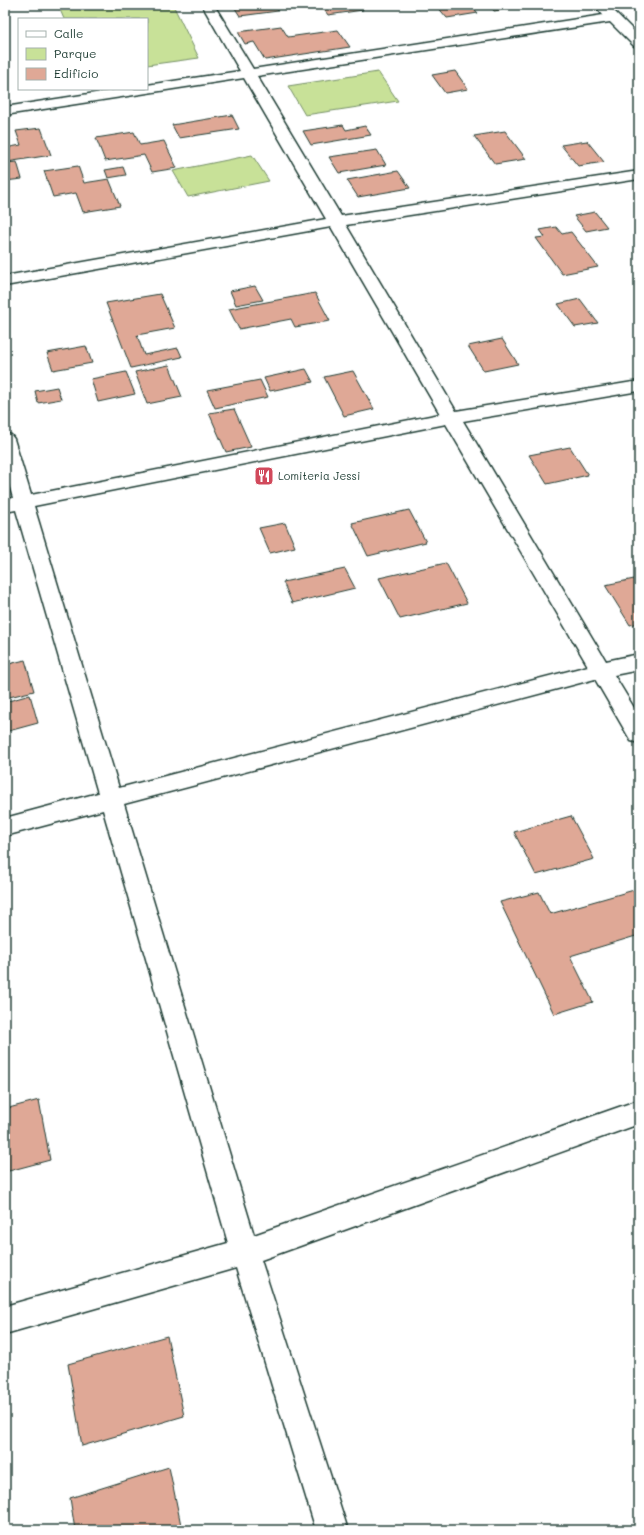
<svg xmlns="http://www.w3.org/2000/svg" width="644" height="1535" font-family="Mali,sans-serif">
  <rect width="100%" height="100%" fill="#fff"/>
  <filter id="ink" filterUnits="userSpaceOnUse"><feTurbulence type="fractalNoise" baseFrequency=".025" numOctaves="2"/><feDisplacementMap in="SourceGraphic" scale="8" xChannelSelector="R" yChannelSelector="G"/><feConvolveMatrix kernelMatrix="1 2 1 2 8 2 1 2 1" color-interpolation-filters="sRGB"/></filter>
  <g filter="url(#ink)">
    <g fill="#c8e198" stroke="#748f66">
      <polygon points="58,5 173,5 199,58 147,65 147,19 64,19"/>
      <polygon points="378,72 398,101 305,115 288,86"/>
      <polygon points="252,155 269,181 188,197 173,171"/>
    </g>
    <g fill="#dfa896" stroke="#1f3d34">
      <polygon points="233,5 274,5 278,11 240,16"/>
      <polygon points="321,5 360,5 363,10 328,15"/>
      <polygon points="436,5 471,5 478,13 447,18"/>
      <polygon points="490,5 514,5 516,7 494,11"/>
      <polygon points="281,26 288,37 338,30 350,47 265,60 254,42 245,44 238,32"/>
      <polygon points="455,71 468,89 445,93 432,75"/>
      <polygon points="232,115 239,129 179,138 172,125"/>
      <polygon points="343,125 346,130 365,126 371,135 311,145 303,131"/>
      <polygon points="41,128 51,155 7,162 5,148 21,145 16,131"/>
      <polygon points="505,131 526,159 495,164 474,136"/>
      <polygon points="134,132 140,145 164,141 177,168 152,172 144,155 105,161 96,138"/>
      <polygon points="587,141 604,162 578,166 561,145"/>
      <polygon points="377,150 386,165 339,173 329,157"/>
      <polygon points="17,162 22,179 5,181 5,163"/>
      <polygon points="78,166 84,183 109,179 120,206 83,212 76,193 53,197 44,171"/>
      <polygon points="123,167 126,175 108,178 105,170"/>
      <polygon points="398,171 410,188 358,197 347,180"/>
      <polygon points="595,212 607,227 586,231 574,216"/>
      <polygon points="556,227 562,234 571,232 598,267 562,274 536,238 545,237 540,230"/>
      <polygon points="255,286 263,300 236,305 230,291"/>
      <polygon points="315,293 330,321 295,327 291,319 239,329 229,309"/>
      <polygon points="160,294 175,328 137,335 144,355 178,348 182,357 131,368 106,303"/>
      <polygon points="580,299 598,323 575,327 558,304"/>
      <polygon points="502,339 518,364 484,371 468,346"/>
      <polygon points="86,346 92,363 53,370 47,353"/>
      <polygon points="169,365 182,397 147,404 135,372"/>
      <polygon points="306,369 313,382 270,391 264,378"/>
      <polygon points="353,371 374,409 344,416 324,377"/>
      <polygon points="126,372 135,394 98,402 91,379"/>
      <polygon points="260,380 268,397 215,408 207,390"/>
      <polygon points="57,387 61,399 38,403 35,391"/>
      <polygon points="234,409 251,447 226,452 209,413"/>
      <polygon points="570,447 588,475 547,484 529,455"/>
      <polygon points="409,510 426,542 368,556 352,523"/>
      <polygon points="285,523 295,547 270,553 259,528"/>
      <polygon points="446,563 467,603 400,619 379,578"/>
      <polygon points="345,569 355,588 292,603 283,582"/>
      <polygon points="639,578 639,623 630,625 605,585"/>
      <polygon points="25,660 34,691 5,698 5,665"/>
      <polygon points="30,695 38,723 5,732 5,702"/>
      <polygon points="571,816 594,859 536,875 514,832"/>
      <polygon points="634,890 639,899 639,935 570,956 593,1002 554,1014 500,902 539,892 550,914"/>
      <polygon points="39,1100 50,1160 5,1172 5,1109"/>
      <polygon points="167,1336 184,1416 82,1446 68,1364"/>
      <polygon points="169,1467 182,1530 75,1530 70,1498"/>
    </g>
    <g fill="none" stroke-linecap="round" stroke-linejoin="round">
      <g stroke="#1f3d34" stroke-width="3">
        <path id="street" d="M 202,5 L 214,5 L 253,69 L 603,15 L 597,8 L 599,5 L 608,5 L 639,36 L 639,47 L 634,46 L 610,22 L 257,76 L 341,216 L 639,171 L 639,179 L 346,225 L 456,411 L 639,381 L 639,391 L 463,421 L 606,661 L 639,654 L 639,670 L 614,675 L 639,716 L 639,743 L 631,741 L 595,679 L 124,804 L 254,1235 L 639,1100 L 639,1124 L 261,1260 L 348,1530 L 316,1530 L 236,1268 L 5,1334 L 5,1306 L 228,1243 L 103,810 L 5,836 L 5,818 L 98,793 L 16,510 L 5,512 L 5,500 L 13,498 L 5,470 L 5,433 L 11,435 L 14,439 L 31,495 L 440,414 L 331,227 L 5,286 L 5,276 L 326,219 L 244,78 L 5,115 L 5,107 L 121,89 L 147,89 L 147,85 L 240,71 ZM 446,424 L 588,666 L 119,788 L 34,506 Z"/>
      </g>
      <use href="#street" fill="#fff" fill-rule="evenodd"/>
    </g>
  </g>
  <defs>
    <g id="restaurant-square" transform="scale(1)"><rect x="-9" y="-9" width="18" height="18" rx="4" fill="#d1495b" stroke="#fff"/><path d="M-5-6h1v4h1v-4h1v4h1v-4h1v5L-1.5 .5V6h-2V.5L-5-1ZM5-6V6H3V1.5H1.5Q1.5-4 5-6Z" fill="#fff"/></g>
  </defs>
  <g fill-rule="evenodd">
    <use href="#restaurant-square" x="264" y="476"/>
  </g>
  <g text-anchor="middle" stroke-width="4" stroke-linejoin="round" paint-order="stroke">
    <g font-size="11" fill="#1f3d34" stroke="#fff" text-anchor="start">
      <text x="278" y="480">Lomiteria Jessi</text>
    </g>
  </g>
  <rect width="644" height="1535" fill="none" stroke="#fff" stroke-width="20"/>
  <rect x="10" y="10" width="624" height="1515" fill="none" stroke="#1f3d34" stroke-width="1.5" filter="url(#ink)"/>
  <rect x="18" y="18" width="130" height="72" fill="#ffffff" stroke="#a5b1ae"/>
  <rect x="26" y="31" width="20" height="6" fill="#ffffff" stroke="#a5b1ae"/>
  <text x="54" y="38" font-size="12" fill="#1f3d34">Calle</text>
  <rect x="26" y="48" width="20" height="12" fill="#c8e198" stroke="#a5b1ae"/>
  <text x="54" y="58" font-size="12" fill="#1f3d34">Parque</text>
  <rect x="26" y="68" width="20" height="12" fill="#dfa896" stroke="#a5b1ae"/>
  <text x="54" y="78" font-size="12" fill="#1f3d34">Edificio</text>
</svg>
